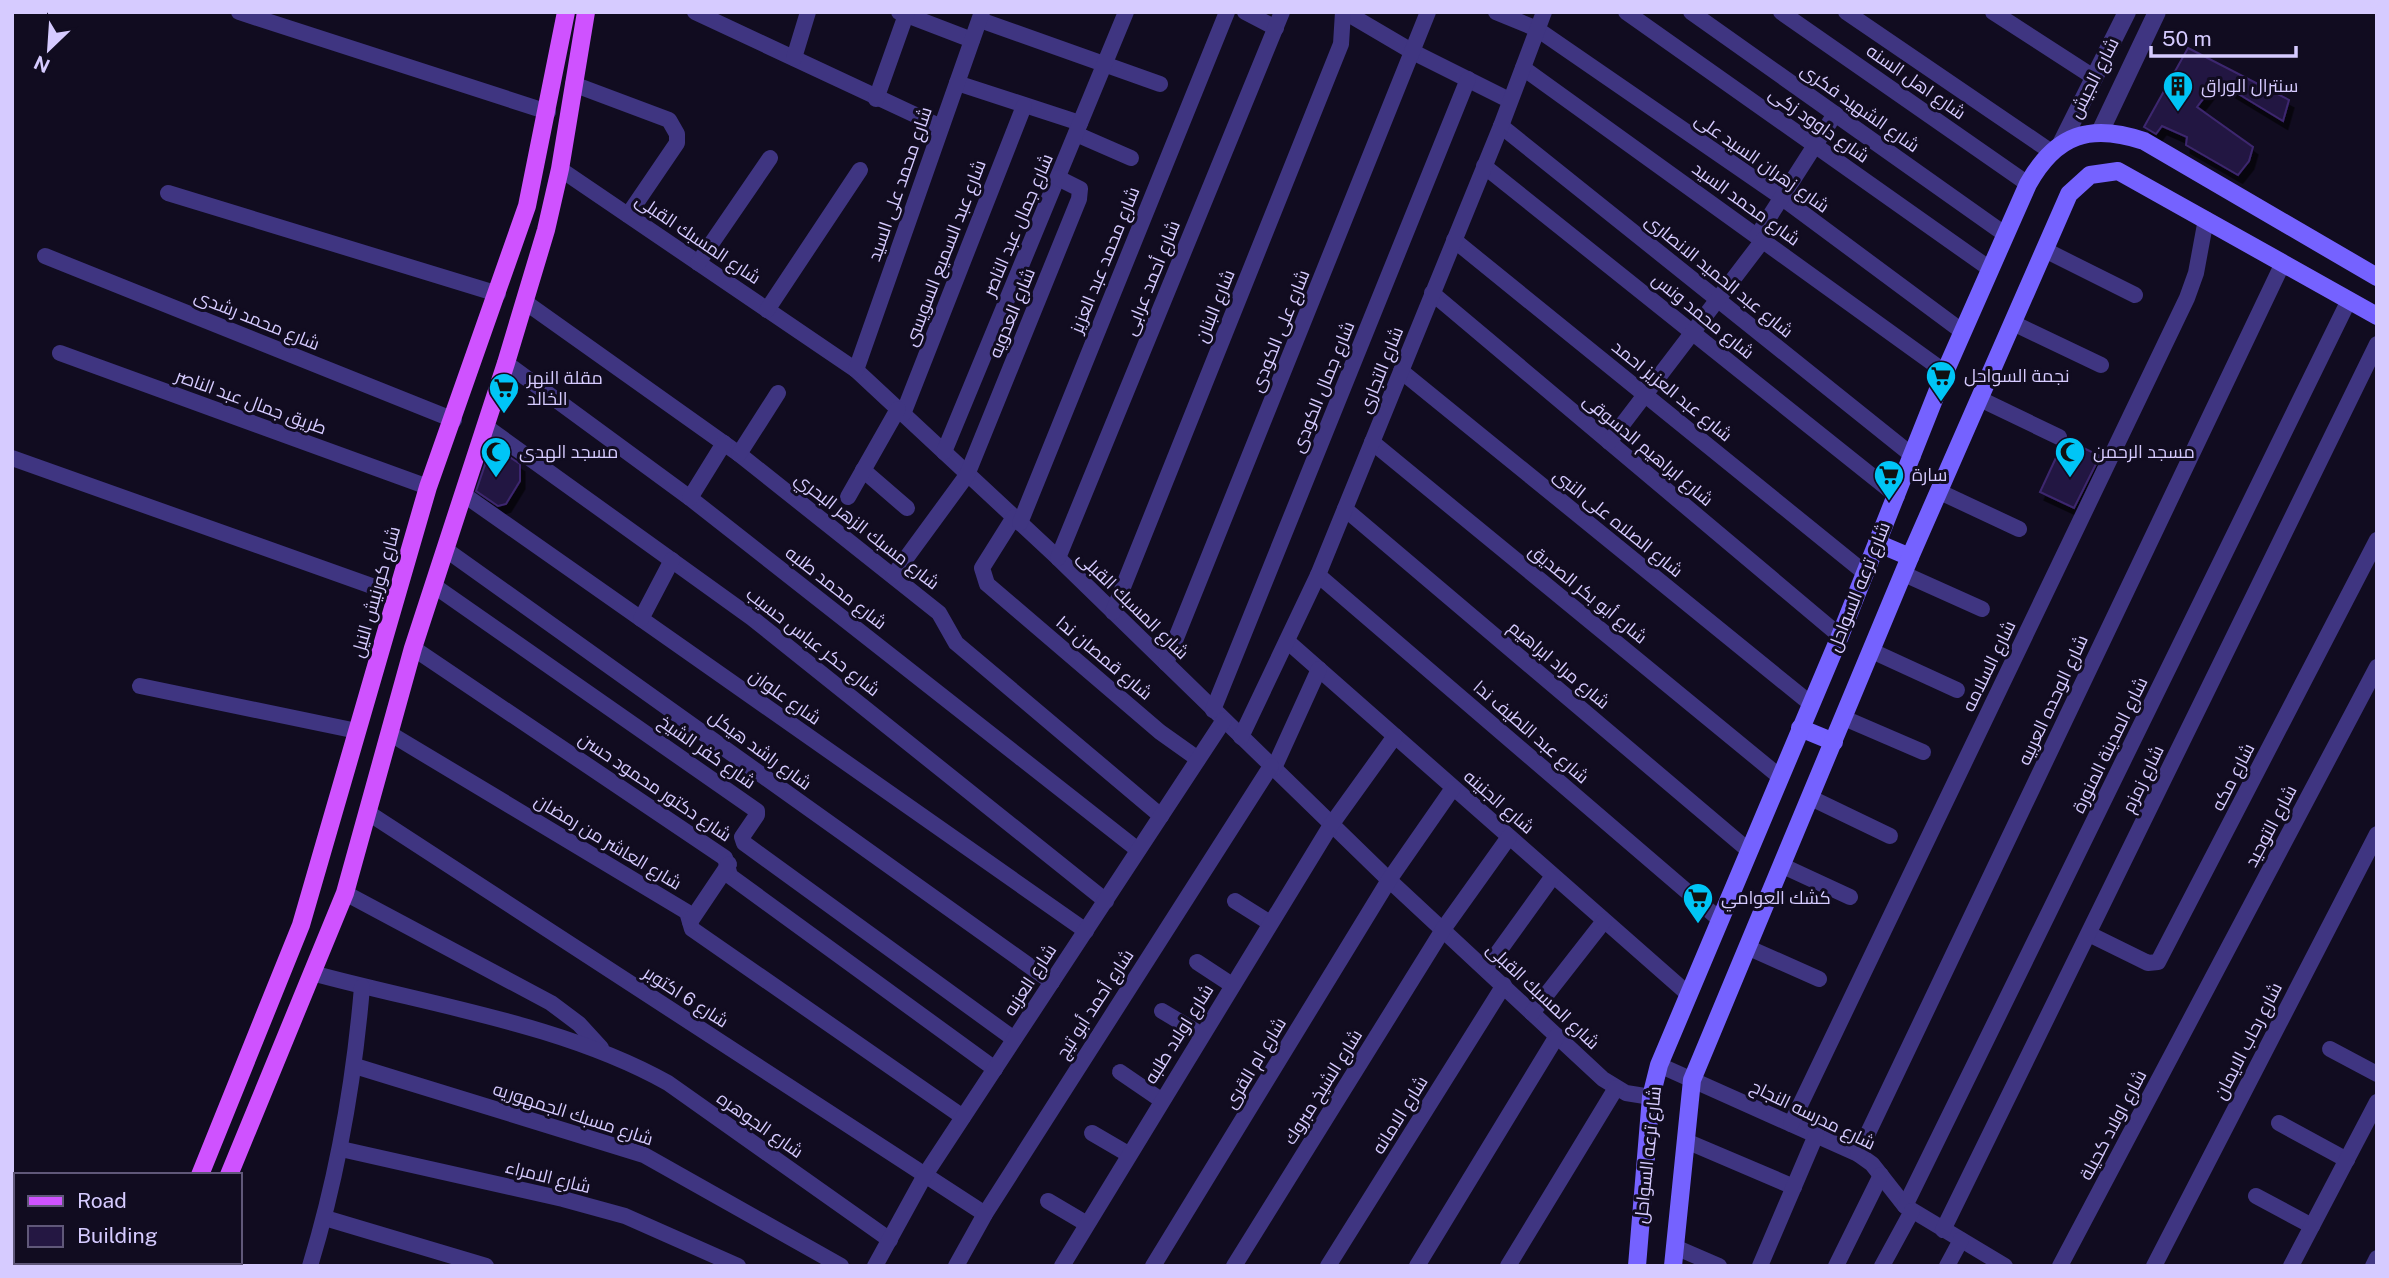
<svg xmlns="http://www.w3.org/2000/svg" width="2389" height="1278" font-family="'Public Sans',Cairo,sans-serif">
  <defs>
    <filter id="shadow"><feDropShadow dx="4.5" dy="8" stdDeviation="0" flood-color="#0009"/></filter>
  </defs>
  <rect width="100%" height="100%" fill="#110c20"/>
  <g fill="#241742" stroke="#3d286f" stroke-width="2" filter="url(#shadow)">
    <polygon points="2188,48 2289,100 2283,121 2217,81 2197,107 2253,147 2249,161 2238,175 2186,145 2187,137 2162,126 2156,134 2144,127"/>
    <polygon points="2069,441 2100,456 2074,508 2040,492 2061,447"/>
    <polygon points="496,448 520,464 520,481 506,504 498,506 476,491 489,453"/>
  </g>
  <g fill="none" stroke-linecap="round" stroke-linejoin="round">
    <g stroke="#3f3581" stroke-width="16">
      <polyline points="239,12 548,112"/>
      <polyline points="695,12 941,127"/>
      <polyline points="899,12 972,40"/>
      <polyline points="1245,12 1276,28"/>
      <polyline points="1345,12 1413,52 1509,100"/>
      <polyline points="1496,12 1537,29 1781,197 1963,332"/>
      <polyline points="1626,12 1990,269"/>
      <polyline points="1691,12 2006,235"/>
      <polyline points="1781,12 2028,184"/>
      <polyline points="1846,12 2050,151"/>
      <polyline points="1993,12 2095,78"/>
      <polyline points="980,20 1160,84"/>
      <polyline points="794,58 808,12"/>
      <polyline points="1523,68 1945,372"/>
      <polyline points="957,83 1080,123"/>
      <polyline points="573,84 669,120 677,134 677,143 628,215"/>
      <polyline points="876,99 907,12"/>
      <polyline points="1501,126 1913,456"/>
      <polyline points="1076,134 1131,158"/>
      <polyline points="1484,166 1897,496"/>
      <polyline points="560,169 856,370 1058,558 1389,880 1603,1079 1626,1093 1651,1097"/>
      <polyline points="168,193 498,294"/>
      <polyline points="1757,236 1835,114"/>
      <polyline points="1454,240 1865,573"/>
      <polyline points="2045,250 2135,295"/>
      <polyline points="45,256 454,420"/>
      <polyline points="698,263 770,158"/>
      <polyline points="1432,293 1840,636"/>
      <polyline points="525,302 739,454 939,613 956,643 1161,816"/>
      <polyline points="767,310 860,170"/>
      <polyline points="2013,323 2101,365"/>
      <polyline points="60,353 428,487"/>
      <polyline points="506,363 690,498 1138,850"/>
      <polyline points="856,370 982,12"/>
      <polyline points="1401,371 1811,704"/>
      <polyline points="1980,399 2059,437"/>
      <polyline points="903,414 1024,106"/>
      <polyline points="485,426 752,618 1106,901"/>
      <polyline points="1372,442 1780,777"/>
      <polyline points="1609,442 1763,240"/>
      <polyline points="944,452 1126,12"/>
      <polyline points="739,454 778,393"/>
      <polyline points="12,458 397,595"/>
      <polyline points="863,470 907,508"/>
      <polyline points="1940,492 2019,529"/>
      <polyline points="463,494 1086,931"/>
      <polyline points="848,497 898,409"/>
      <polyline points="690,498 724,443"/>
      <polyline points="1345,509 1748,850"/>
      <polyline points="1014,517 982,568 987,584 1160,732 1198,759"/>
      <polyline points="1020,523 1227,12"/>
      <polyline points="445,549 1052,982"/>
      <polyline points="1058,558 1282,12"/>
      <polyline points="1904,574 1982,609"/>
      <polyline points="1318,575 1719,919"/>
      <polyline points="893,576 967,475 1079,199 1080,189 1058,178"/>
      <polyline points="433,585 757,811 757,815 742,837 744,843 1014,1039"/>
      <polyline points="1113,612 1341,44 1343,12"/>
      <polyline points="641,619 672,560"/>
      <polyline points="1287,641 1687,993"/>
      <polyline points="413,648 725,858 730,876 995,1069"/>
      <polyline points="1872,651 1957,690"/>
      <polyline points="1166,663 1428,12"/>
      <polyline points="140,686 357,731"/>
      <polyline points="1213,710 1468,79"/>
      <polyline points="1844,718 1923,752"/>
      <polyline points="389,733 687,912 692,929 963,1117"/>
      <polyline points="1241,737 1318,575 1501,126 1544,12"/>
      <polyline points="1274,768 1319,669"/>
      <polyline points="1811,798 1890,836"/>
      <polyline points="367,812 985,1214"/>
      <polyline points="1783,866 1850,897"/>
      <polyline points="345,893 551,1003 579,1024 601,1048"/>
      <polyline points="1235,901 1270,923"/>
      <polyline points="690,922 729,864"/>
      <polyline points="2089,934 2148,963 2158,962 2377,540"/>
      <polyline points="1749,948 1819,979"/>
      <polyline points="1197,962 1232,985"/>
      <polyline points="1486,969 1553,876"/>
      <path d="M 312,973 C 429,1005 563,1024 668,1083 L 890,1240"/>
      <polyline points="1162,1011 1202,1035"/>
      <polyline points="1532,1013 1604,921"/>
      <polyline points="2330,1049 2377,1074"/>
      <polyline points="1659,1065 1858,1154 1872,1164 1905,1206 2005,1266"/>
      <polyline points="355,1066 644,1155 841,1266"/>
      <polyline points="1120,1072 1161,1100"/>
      <polyline points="2279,1123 2347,1160"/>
      <polyline points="1791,1124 2187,298 2196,273 2206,219"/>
      <polyline points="1092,1133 1128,1154"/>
      <polyline points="1686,1141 1794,1187"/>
      <polyline points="341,1149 563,1199 625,1216 738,1266"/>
      <polyline points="1858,1154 2283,263"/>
      <polyline points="2256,1196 2312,1226"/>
      <polyline points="1048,1201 1087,1224"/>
      <polyline points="1905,1206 2349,300"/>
      <polyline points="325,1218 486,1266"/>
      <polyline points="1943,1230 2377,344"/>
      <polyline points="1675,1247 1719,1266"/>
      <path d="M 310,1266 C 338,1174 354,1082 362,987"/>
      <polyline points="875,1266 925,1175 1224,720"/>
      <polyline points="956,1266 985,1214 1271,766"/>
      <polyline points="1062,1266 1331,825 1395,736"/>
      <polyline points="1153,1266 1389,880 1453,788"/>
      <polyline points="1234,1266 1444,928 1509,837"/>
      <polyline points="1328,1266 1504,985"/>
      <polyline points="1417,1266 1557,1036"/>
      <polyline points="1508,1266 1616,1088"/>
      <polyline points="1760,1266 1816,1135"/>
      <polyline points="1836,1266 1881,1175"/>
      <polyline points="1882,1266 1912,1211"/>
      <polyline points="1947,1266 1961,1240"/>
      <polyline points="2060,1266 2377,667"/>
      <polyline points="2154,1266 2377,834"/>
      <polyline points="2291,1266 2377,1102"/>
      <polyline points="2373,1266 2377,1258"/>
    </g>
    <g stroke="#3f3581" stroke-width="18">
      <polyline points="2100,132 2157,12"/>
      <polyline points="2061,144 2127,12"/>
    </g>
    <g stroke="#7562ff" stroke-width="18">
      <polyline points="1877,543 1910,557"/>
      <polyline points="1800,728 1834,742"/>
      <path d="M 1637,1266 L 1651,1097 L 1659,1065 L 1840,636 L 1945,372 L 2028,184 C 2056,134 2090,123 2144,141 L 2377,277"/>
      <polyline points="1673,1266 1692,1080 1910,557 2069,194 2090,175 2118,171 2377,316"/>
    </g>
    <g stroke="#cf52ff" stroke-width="18">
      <polyline points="200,1175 301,925 428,487 527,206 566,12"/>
      <polyline points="229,1175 345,893 413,648 506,363 546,230 560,169 586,12"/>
      <polyline points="163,1266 164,1262"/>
      <polyline points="192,1266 193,1262"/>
    </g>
  </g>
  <defs>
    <g id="building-pin" transform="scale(1.575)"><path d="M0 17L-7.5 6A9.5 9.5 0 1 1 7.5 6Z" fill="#00c5f6" stroke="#110c20"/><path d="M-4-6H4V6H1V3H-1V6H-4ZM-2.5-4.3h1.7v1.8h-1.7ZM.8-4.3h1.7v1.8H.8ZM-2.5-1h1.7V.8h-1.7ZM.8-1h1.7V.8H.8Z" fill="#111"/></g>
    <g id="supermarket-pin" transform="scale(1.575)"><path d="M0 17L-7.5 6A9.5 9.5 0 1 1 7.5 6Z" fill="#00c5f6" stroke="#110c20"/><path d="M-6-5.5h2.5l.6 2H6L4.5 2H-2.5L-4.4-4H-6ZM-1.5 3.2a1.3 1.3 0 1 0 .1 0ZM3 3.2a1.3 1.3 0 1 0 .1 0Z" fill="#111"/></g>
    <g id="mosque-pin" transform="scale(1.575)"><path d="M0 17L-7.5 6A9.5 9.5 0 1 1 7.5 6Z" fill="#00c5f6" stroke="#110c20"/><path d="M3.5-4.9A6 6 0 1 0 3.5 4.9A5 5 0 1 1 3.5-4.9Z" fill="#111"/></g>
  </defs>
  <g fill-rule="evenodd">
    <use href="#building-pin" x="2178" y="86"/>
    <use href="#supermarket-pin" x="1941" y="376"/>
    <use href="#supermarket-pin" x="504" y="388"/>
    <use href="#mosque-pin" x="496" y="452"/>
    <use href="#mosque-pin" x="2070" y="452"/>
    <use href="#supermarket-pin" x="1889" y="475"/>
    <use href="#supermarket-pin" x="1698" y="898"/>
  </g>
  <g text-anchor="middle" stroke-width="6" stroke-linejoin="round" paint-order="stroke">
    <g font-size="18" fill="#d6cbff" stroke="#110c20">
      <text transform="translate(2094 78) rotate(-63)" y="6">شارع الجيش</text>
      <text transform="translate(1916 82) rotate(35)" y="6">شارع اهل السنه</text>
      <text transform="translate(1860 108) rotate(35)" y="6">شارع الشهيد فكرى</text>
      <text transform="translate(1819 125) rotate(35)" y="6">شارع داوود زكى</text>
      <text transform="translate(1762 163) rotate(35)" y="6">شارع زهران السيد على</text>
      <text transform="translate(900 184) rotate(-71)" y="6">شارع محمد على السيد</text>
      <text transform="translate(1746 204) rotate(36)" y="6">شارع محمد السيد</text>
      <text transform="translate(1018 225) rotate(-67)" y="6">شارع جمال عبد الناصر</text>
      <text transform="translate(698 239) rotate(34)" y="6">شارع المسبك القبلى</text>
      <text transform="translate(945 253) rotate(-69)" y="6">شارع عبد السميع السويسى</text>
      <text transform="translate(1105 260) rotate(-68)" y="6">شارع محمد عبد العزيز</text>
      <text transform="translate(1719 276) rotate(39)" y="6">شارع عبد الحميد الانصارى</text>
      <text transform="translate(1152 278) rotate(-68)" y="6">شارع أحمد عرابى</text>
      <text transform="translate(1215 306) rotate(-68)" y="6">شارع البنان</text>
      <text transform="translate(1012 313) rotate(-68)" y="6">شارع العدويه</text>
      <text transform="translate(1703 316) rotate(39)" y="6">شارع محمد ونس</text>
      <text transform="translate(257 320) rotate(22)" y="6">شارع محمد رشدى</text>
      <text transform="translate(1280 331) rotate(-68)" y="6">شارع على الكودى</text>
      <text transform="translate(1381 370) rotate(-68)" y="6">شارع التجارى</text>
      <text transform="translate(1323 387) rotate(-68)" y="6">شارع جمال الكودى</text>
      <text transform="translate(1672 391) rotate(39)" y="6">شارع عبد العزيز احمد</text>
      <text transform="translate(251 402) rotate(20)" y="6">طريق جمال عبد الناصر</text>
      <text transform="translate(1648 450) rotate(40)" y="6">شارع ابراهيم الدسوقى</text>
      <text transform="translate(1618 523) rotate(39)" y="6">شارع الصلاه على النبى</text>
      <text transform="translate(867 531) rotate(38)" y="6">شارع مسبك الزهر البحري</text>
      <text transform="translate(1859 587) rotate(-68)" y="6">شارع ترعه السواحل</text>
      <text transform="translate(836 588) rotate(38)" y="6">شارع محمد طلبه</text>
      <text transform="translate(376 592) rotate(-74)" y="6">شارع كورنيش النيل</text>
      <text transform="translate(1588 594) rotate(39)" y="6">شارع أبو بكر الصديق</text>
      <text transform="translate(1133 605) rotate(44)" y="6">شارع المسبك القبلى</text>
      <text transform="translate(813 642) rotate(38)" y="6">شارع حكر عباس حسيب</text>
      <text transform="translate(1104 658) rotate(40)" y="6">شارع قمصان ندا</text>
      <text transform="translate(1559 665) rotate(40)" y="6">شارع مراد ابراهيم</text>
      <text transform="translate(1989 666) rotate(-64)" y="6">شارع السلامه</text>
      <text transform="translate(785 697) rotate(35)" y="6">شارع علوان</text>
      <text transform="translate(2053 700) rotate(-65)" y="6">شارع الوحده العربيه</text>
      <text transform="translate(1531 732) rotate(41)" y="6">شارع عبد اللطيف ندا</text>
      <text transform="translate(2110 745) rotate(-64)" y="6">شارع المدينة المنورة</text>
      <text transform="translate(760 750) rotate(36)" y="6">شارع راشد هيكل</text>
      <text transform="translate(707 752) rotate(35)" y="6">شارع كفر الشيخ</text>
      <text transform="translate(2233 777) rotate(-63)" y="6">شارع مكه</text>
      <text transform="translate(2143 779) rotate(-64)" y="6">شارع زمزم</text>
      <text transform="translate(655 787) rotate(34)" y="6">شارع دكتور محمود حسن</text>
      <text transform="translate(1499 802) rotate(41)" y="6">شارع الجنينه</text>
      <text transform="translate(2271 826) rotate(-62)" y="6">شارع التوحيد</text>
      <text transform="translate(608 842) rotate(31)" y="6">شارع العاشر من رمضان</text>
      <text transform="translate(1030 980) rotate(-57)" y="6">شارع العزبه</text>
      <text transform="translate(1543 996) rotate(43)" y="6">شارع المسبك القبلى</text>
      <text transform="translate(686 997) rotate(33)" y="6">شارع 6 اكتوبر</text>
      <text transform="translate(1095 1004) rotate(-57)" y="6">شارع أحمد أبو تيج</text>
      <text transform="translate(1179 1034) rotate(-58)" y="6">شارع اولاد طلبه</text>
      <text transform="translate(2248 1041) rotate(-63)" y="6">شارع رحاب الايمان</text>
      <text transform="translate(1255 1063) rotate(-59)" y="6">شارع ام القرى</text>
      <text transform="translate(1323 1087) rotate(-58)" y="6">شارع الشيخ مبروك</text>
      <text transform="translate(573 1114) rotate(18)" y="6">شارع مسبك الجمهوريه</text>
      <text transform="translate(1400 1115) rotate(-58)" y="6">شارع الامانه</text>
      <text transform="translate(1813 1115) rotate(26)" y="6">شارع مدرسه النجاح</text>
      <text transform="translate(760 1125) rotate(35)" y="6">شارع الجوهره</text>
      <text transform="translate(2113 1125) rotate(-62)" y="6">شارع اولاد كحيلة</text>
      <text transform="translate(1648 1155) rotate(-84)" y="6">شارع ترعه السواحل</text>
      <text transform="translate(548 1177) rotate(14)" y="6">شارع الامراء</text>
    </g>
    <g font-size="18" fill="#d6cbff" stroke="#110c20" text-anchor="start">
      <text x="2201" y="92">سنترال الوراق</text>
      <text x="1964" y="382">نجمة السواحل</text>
      <text x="527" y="384">مقلة النهر<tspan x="527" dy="21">الخالد</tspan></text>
      <text x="519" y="458">مسجد الهدى</text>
      <text x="2093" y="458">مسجد الرحمن</text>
      <text x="1912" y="481">سارة</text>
      <text x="1721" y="904">كشك العوامي</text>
    </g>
  </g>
  <rect width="2389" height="1278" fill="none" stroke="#d6cbff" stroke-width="28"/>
  <rect x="14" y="1173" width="228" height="91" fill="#110c20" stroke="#605879" stroke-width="2"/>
  <rect x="28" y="1196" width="35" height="10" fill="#cf52ff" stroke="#605879" stroke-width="2"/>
  <text x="77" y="1208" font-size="21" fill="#d6cbff">Road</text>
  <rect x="28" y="1226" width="35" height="21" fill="#241742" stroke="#605879" stroke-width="2"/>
  <text x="77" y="1243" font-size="21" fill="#d6cbff">Building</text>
  <g transform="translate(49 49) rotate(205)" stroke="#110c20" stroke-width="5" paint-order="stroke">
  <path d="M0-5L12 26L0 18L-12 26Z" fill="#d6cbff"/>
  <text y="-10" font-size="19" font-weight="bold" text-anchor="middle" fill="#d6cbff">N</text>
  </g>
  <path d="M2151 46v10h145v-10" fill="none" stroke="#d6cbff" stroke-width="3.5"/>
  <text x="2162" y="46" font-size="21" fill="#d6cbff" stroke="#110c20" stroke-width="5" paint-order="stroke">50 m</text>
</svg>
